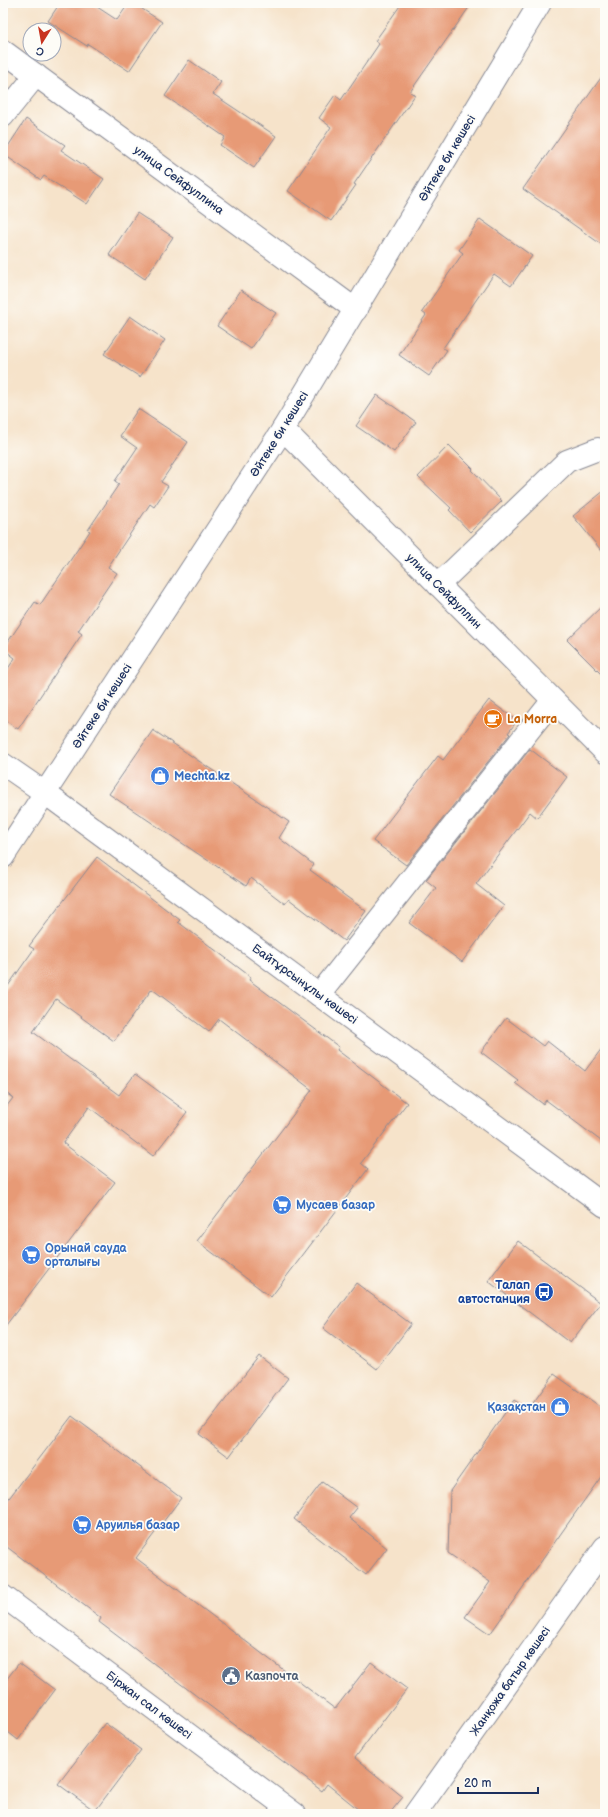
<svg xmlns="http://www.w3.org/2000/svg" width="608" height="1817" font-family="'Balsamiq Sans',sans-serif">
  <rect width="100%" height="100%" fill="#fdfcf7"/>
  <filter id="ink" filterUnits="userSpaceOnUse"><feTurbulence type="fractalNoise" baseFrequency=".025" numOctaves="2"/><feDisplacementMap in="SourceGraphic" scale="8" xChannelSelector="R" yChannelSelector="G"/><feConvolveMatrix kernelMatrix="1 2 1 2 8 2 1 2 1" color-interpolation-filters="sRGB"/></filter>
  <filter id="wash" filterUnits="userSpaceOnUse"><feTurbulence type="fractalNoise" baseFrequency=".012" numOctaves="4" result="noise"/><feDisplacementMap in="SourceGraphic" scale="16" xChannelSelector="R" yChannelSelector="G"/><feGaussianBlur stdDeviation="0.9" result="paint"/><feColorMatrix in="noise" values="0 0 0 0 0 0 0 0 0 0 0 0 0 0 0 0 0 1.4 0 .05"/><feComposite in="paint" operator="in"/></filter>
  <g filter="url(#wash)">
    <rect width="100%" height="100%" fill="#f6e3ca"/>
    <g id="blocks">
      <g fill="#e79a76">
        <polygon points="60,3 91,3 117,20 129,3 133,3 162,22 129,71 88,44 87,46 48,21"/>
        <polygon points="402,3 472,3 410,92 415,95 354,184 356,185 331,221 288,191 331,127 319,118 335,95 341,100 379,44 375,41"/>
        <polygon points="189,60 221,82 213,94 276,136 254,168 220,145 225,137 165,96"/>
        <polygon points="605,72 605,247 523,189"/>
        <polygon points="26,119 65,145 61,150 104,179 87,204 44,176 41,180 3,154"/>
        <polygon points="137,213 173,237 145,279 109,255"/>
        <polygon points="480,219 532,256 511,286 494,274 443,348 447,350 429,376 399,355 426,315 422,312 463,253 459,250"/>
        <polygon points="241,290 276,313 251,349 217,326"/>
        <polygon points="130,316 165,340 140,377 104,354"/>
        <polygon points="377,395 416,422 394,452 356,426"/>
        <polygon points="138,409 188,442 161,482 168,486 154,507 150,504 108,567 117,573 78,631 82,634 18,729 3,719 3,676 15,658 3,649 35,602 40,605 90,531 88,530 119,484 115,481 137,448 120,436"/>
        <polygon points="449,445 473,469 472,470 502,501 470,532 449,510 451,508 418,477"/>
        <polygon points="605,490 605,555 573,516"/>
        <polygon points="605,603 605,678 567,640"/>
        <polygon points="489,700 517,721 508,733 510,734 406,865 373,841 438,756 443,760"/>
        <polygon points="153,730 289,822 279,838 314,865 310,870 366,911 344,941 289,899 285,904 251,878 246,886 109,794"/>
        <polygon points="530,749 567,777 537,818 530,812 476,884 504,906 462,962 409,923 436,888 426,880"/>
        <polygon points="97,857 180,920 178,922 251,977 249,980 339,1047 337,1050 407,1103 361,1163 368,1169 271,1297 197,1241 312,1090 219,1019 209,1032 152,989 114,1041 56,999 33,1032 119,1095 135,1074 187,1112 153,1156 89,1107 63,1143 115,1182 3,1329 3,1111 13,1098 3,1091 3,993 34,949 29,946"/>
        <polygon points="506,1018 543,1046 547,1041 585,1071 605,1044 605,1144 546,1100 543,1104 515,1083 518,1080 481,1052"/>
        <polygon points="518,1241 601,1303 570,1343 488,1281"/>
        <polygon points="356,1283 411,1324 377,1369 323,1328"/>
        <polygon points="259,1356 288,1378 229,1457 199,1434"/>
        <polygon points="554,1374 605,1410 605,1471 490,1634 465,1617 490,1582 448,1553 450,1491 514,1400 528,1410"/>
        <polygon points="72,1416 181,1498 136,1558 335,1709 371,1662 407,1689 355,1758 403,1797 389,1814 364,1814 327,1784 322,1791 99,1622 101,1618 3,1544 3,1506"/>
        <polygon points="322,1482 357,1508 349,1518 387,1548 366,1575 294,1519"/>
        <polygon points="19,1663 55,1690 18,1740 3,1728 3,1684"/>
        <polygon points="105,1723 141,1750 95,1811 58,1784"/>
      </g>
    </g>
  </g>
  <g filter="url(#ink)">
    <use href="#blocks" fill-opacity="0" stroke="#888994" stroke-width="1"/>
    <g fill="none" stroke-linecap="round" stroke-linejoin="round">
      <g stroke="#888994" stroke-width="24">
        <g id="minor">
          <polyline points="3,51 356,310"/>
          <polyline points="3,116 36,75"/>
          <polyline points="283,429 605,752"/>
          <polyline points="438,585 567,461 598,449 605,451"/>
          <polyline points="3,764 45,793 605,1206"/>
          <polyline points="3,857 283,429 540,3"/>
          <polyline points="319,995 553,700"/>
          <polyline points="3,1596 295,1814"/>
          <polyline points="415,1814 605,1547"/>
        </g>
      </g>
      <use href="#minor" stroke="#fff" stroke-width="22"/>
    </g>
  </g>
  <defs>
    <g id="cafe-disc" transform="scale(1)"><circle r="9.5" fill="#e8710a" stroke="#fdfcf7"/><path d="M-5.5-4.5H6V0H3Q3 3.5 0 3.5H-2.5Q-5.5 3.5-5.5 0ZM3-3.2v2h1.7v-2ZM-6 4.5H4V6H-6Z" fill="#fff"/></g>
    <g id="shop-disc" transform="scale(1)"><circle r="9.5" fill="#3f7fe0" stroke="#fdfcf7"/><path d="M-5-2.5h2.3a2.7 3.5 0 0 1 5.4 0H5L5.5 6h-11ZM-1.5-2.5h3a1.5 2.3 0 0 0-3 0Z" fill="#fff"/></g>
    <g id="supermarket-disc" transform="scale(1)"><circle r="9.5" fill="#3f7fe0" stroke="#fdfcf7"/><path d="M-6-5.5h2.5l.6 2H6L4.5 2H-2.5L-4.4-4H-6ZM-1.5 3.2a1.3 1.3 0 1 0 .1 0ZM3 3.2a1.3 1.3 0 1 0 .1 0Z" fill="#fff"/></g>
    <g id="bus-disc" transform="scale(1)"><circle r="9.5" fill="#1a4fb4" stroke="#fdfcf7"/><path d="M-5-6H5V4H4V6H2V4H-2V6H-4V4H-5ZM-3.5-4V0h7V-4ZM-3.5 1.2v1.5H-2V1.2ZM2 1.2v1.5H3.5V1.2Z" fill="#fff"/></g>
    <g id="civic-disc" transform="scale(1)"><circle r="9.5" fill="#5c6f8a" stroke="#fdfcf7"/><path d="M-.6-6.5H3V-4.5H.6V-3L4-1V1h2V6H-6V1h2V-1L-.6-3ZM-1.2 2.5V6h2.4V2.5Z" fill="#fff"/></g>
  </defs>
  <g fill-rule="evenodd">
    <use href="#cafe-disc" x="493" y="719"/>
    <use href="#shop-disc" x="160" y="776"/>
    <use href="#supermarket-disc" x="282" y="1205"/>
    <use href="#supermarket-disc" x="31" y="1255"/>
    <use href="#bus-disc" x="544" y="1292"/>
    <use href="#shop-disc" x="560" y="1407"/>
    <use href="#supermarket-disc" x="82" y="1525"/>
    <use href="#civic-disc" x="231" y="1676"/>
  </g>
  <g text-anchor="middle" stroke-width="3.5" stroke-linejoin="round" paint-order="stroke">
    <g font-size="12" fill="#1b2f5e" stroke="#fdfcf7">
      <text transform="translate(447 158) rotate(-59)" y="4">Әйтеке би көшесі</text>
      <text transform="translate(179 180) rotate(36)" y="4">улица Сейфуллина</text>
      <text transform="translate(279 434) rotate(-58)" y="4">Әйтеке би көшесі</text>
      <text transform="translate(444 591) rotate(45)" y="4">улица Сейфуллин</text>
      <text transform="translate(102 706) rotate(-57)" y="4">Әйтеке би көшесі</text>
      <text transform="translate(305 984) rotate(36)" y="4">Байтұрсынұлы көшесі</text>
      <text transform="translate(510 1681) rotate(-55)" y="4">Жанқожа батыр көшесі</text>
      <text transform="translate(149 1705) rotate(37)" y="4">Біржан сал көшесі</text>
    </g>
    <g font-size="12" font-weight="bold" fill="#c56008" stroke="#fdfcf7" text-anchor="start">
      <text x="507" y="723">La Morra</text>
    </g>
    <g font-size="12" font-weight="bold" fill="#366cbe" stroke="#fdfcf7" text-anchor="start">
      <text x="174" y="780">Mechta.kz</text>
      <text x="296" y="1209">Мусаев базар</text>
      <text x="45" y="1252">Орынай сауда<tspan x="45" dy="14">орталығы</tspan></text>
      <text x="546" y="1411" text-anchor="end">Қазақстан</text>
      <text x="96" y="1529">Аруилья базар</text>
    </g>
    <g font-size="12" font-weight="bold" fill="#164399" stroke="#fdfcf7" text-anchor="end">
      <text x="530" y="1289">Талап<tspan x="530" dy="14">автостанция</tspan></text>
    </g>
    <g font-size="12" font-weight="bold" fill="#4e5e75" stroke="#fdfcf7" text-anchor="start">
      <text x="245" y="1680">Казпочта</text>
    </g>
  </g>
  <rect width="608" height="1817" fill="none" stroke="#fdfcf7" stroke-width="16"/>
  <g transform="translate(42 42) rotate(191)"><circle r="19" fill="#fdfcf7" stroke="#a3aaba"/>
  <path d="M0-3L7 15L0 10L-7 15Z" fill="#c8321e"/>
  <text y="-6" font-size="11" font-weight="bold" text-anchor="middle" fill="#1b2f5e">С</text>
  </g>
  <path d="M458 1787v6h80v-6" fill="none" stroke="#1b2f5e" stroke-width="2"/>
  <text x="464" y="1787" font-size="12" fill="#1b2f5e" stroke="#fdfcf7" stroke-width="3" paint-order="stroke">20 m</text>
</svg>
